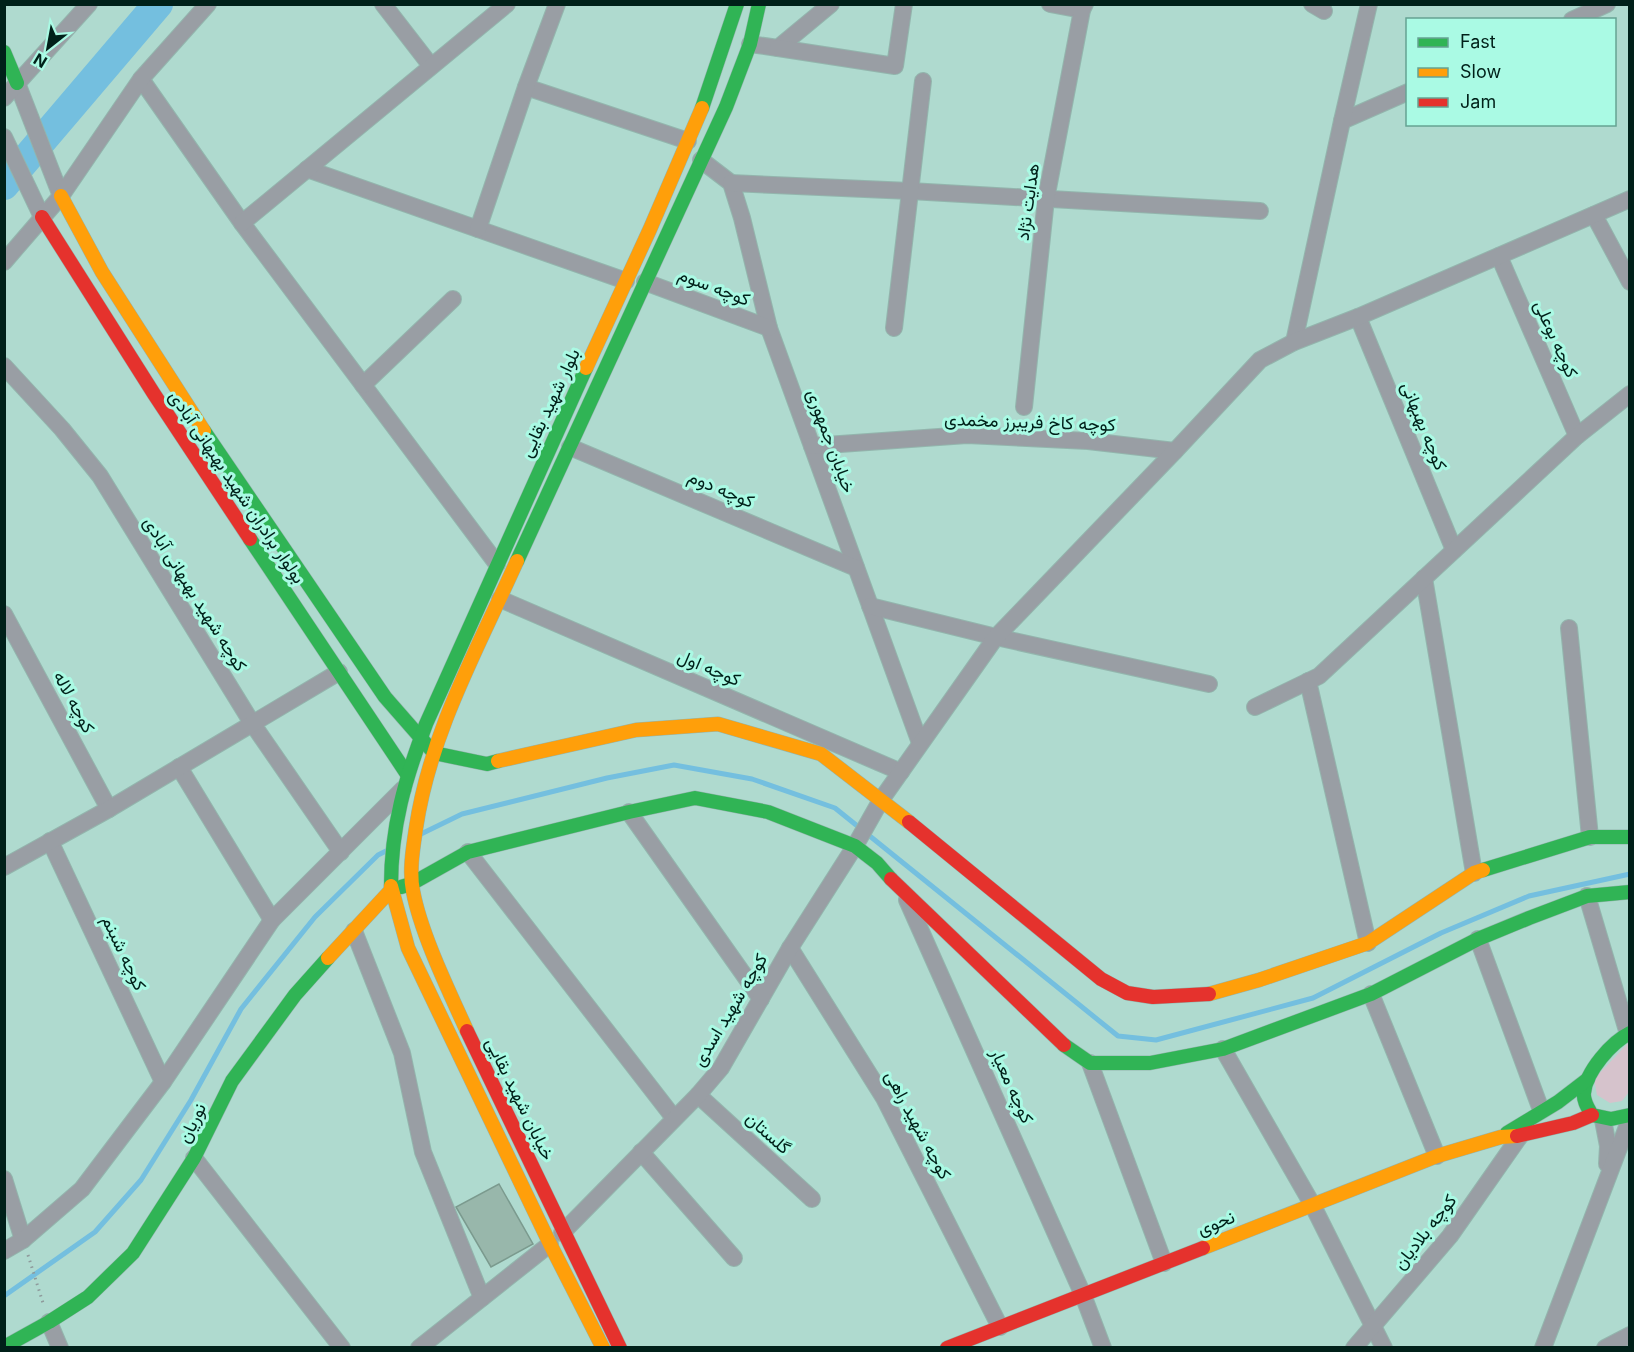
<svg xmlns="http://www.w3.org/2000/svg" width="1634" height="1352" font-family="Inter,Vazirmatn,sans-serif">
  <rect width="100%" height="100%" fill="#afdacf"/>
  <polygon fill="#d6c3cc" points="1629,1042 1629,1092 1622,1101 1610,1103 1597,1095 1594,1079"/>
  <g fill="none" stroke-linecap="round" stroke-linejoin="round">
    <g stroke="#74bfdf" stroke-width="5">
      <polyline points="421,834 462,814 607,778 674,765 752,779 835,808 1118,1036 1156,1040 1313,998 1441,933 1529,896 1630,874"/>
      <polyline points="4,1296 95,1232 141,1180 191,1100 241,1009 315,917 378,855 386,851"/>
    </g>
    <polyline stroke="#74bfdf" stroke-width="30" points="4,185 158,4"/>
  </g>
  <polygon fill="#98b7ab" stroke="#7b9a8e" stroke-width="1.5" points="499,1184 533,1244 491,1267 456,1207"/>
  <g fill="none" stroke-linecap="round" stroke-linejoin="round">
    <g stroke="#93b5ad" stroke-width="18">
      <g id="street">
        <polyline points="383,4 431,66"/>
        <polyline points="1050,4 1082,10"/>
        <polyline points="1312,4 1324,11"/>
        <polyline points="1572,20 1607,4"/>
        <polyline points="750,44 778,48 831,4"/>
        <polyline points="778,48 895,66 904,4"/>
        <polyline points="141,79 242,223 497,564"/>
        <polyline points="17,83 61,196"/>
        <polyline points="526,87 688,141"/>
        <polyline points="4,98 89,4"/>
        <polyline points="1342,121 1408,92"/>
        <polyline points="4,137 42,217"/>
        <polyline points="701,160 731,183 742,218 769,328 920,743"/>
        <polyline points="307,169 626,281"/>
        <polyline points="731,183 910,191 1260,211"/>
        <polyline points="1594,215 1630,282"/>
        <polyline points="242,223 507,4"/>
        <polyline points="478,229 526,87 557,4"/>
        <polyline points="1499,256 1577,436"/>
        <polyline points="4,262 61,196 141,79 208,4"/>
        <polyline points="645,282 769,328"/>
        <polyline points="1358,317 1454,550"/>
        <polyline points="894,328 923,81"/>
        <polyline points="1294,342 1342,121 1369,4"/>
        <polyline points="4,366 62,429 100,476 252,723 341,852"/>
        <polyline points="363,385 453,299"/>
        <polyline points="1024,407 1046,199 1082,10 1085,4"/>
        <polyline points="812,446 967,435 1088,441 1175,451"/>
        <polyline points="570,447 856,568"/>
        <polyline points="1424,578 1474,873"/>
        <polyline points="500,599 901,772"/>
        <polyline points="870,606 996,637 1209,684"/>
        <polyline points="4,614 109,809"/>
        <polyline points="1569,628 1590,837"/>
        <polyline points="1308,681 1368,943"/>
        <polyline points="1255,707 1319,676 1577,436 1630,394"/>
        <polyline points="179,767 272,920"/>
        <polyline points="629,812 761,999"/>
        <polyline points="50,841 163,1082"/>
        <polyline points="468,852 674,1118"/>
        <polyline points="4,867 109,809 339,672"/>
        <polyline points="1587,896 1628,1034"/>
        <polyline points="907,900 1083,1295 1103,1348"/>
        <polyline points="354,931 402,1053 423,1152 482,1298"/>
        <polyline points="1478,939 1541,1110"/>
        <polyline points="790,948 884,1098 1000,1327"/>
        <polyline points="1371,994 1437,1156"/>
        <polyline points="1223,1049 1312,1204 1384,1348"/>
        <polyline points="1090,1063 1164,1263"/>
        <polyline points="698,1095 812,1199"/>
        <polyline points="1603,1120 1608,1146 1607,1164"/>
        <polyline points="641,1152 734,1258"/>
        <polyline points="194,1158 342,1348"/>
        <polyline points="4,1179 23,1240"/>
        <polyline points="562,1233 698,1095 721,1068 790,948 855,846 881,800 996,637 1175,451 1260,360 1294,342 1358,317 1630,199"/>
        <polyline points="4,1251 23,1240 82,1189 163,1082 272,920 403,789"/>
        <polyline points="49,1322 60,1348"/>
        <polyline points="419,1348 550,1244"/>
        <polyline points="1354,1348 1450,1236 1520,1136"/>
        <polyline points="1543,1348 1630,1119"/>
        <polyline points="1605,1348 1630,1335"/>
      </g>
    </g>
    <g stroke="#93b5ad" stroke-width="15">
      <g id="fast">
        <polyline points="4,52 17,83"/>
        <polyline points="702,108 737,4"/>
        <polyline points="204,431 385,697 434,753 487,764 498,761"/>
        <polyline points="250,539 407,774"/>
        <polyline points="517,561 726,107 750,44 759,4"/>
        <polyline points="1483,870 1590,837 1630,837"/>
        <path d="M 391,886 C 391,827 405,779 426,724 L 586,368"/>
        <polyline points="401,887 411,884 468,852 629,812 695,798 768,812 855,846 877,863 891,879"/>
        <path d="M 1630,1033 C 1612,1042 1586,1071 1584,1093 C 1583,1101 1588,1108 1592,1115 L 1611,1119 L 1630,1115"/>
        <polyline points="1064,1045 1090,1063 1150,1063 1223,1049 1371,994 1478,939 1529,918 1587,896 1630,892"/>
        <polyline points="1507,1133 1558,1102 1588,1079"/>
        <polyline points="4,1347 49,1322 88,1297 133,1253 194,1158 232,1081 295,995 328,958"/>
      </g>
    </g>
    <g stroke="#93b5ad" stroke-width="15">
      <g id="slow">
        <polyline points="61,196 102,272 204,431"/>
        <polyline points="586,368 650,229 702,108"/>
        <polyline points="498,761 636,730 718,724 821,754 909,822"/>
        <polyline points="391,886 408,948 550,1244 603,1348"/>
        <polyline points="328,958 391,890"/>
        <polyline points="1209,994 1259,980 1368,943 1474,873 1483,870"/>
        <path d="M 467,1031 C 449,991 421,934 413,891 C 409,871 413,848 416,828 C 430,733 478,648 517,561"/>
        <polyline points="1203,1248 1437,1156 1501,1137 1517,1136"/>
      </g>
    </g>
    <g stroke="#93b5ad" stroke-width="15">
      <g id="jam">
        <polyline points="42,217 154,394 250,539"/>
        <polyline points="909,822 1101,979 1127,993 1153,997 1209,994"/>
        <polyline points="891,879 1064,1045"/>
        <polyline points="467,1031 620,1348"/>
        <polyline points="1517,1136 1573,1123 1592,1115"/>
        <polyline points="947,1348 1203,1248"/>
      </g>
    </g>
    <polyline stroke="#8e9a9b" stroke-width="3" stroke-dasharray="1.5 4.5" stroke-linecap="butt" points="28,1255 43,1303"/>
    <use href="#street" stroke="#999ea4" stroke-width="16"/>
    <use href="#fast" stroke="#30b455" stroke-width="14"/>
    <use href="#slow" stroke="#ff9f0a" stroke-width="14"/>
    <use href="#jam" stroke="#e5322d" stroke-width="14"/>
  </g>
  <g text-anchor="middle" stroke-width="6" stroke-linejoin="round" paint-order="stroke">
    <g font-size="18" fill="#002019" stroke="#aafae4">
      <text transform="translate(1028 202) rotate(-82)" y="6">هدایت نژاد</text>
      <text transform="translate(714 287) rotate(21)" y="6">کوچه سوم</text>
      <text transform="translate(1556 339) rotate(66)" y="6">کوچه بوعلی</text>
      <text transform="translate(550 403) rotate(-65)" y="6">بلوار شهید بقایی</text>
      <text transform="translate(1030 422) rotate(2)" y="6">کوچه کاخ فریبرز مخمدی</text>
      <text transform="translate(1424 426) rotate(68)" y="6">کوچه بهبهانی</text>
      <text transform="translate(831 441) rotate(70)" y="6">خیابان جمهوری</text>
      <text transform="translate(237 487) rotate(56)" y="6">بولوار برادران شهید بهبهانی آبادی</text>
      <text transform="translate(721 489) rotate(23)" y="6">کوچه دوم</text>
      <text transform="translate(195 594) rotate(58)" y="6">کوچه شهید بهبهانی آبادی</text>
      <text transform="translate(709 668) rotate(23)" y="6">کوچه اول</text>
      <text transform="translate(74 702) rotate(62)" y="6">کوچه لاله</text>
      <text transform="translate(124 953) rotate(65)" y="6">کوچه شبنم</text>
      <text transform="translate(730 1010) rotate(-59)" y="6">کوچه شهید اسدی</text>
      <text transform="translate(1012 1086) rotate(66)" y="6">کوچه معیار</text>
      <text transform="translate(520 1099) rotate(64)" y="6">خیابان شهید بقایی</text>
      <text transform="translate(192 1123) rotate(-64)" y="6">نوریان</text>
      <text transform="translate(918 1125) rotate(62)" y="6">کوچه شهید راهی</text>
      <text transform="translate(768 1133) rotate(42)" y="6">گلستان</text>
      <text transform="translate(1216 1223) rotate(-21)" y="6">نحوی</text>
      <text transform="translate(1425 1232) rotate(-52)" y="6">کوچه بلادیان</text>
    </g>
  </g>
  <rect width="1634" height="1352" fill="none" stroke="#002019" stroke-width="12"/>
  <rect x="1406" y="18" width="210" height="108" fill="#aafae4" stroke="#66a393" stroke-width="1.5"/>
  <rect x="1418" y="38" width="30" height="9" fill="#30b455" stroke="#66a393" stroke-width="1.5"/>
  <text x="1460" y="48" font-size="18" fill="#002019">Fast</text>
  <rect x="1418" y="68" width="30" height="9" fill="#ff9f0a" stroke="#66a393" stroke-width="1.5"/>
  <text x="1460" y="78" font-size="18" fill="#002019">Slow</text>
  <rect x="1418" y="98" width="30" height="9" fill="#e5322d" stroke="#66a393" stroke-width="1.5"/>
  <text x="1460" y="108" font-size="18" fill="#002019">Jam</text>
  <g transform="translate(48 48) rotate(211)" stroke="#aafae4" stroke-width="4.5" paint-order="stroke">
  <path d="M0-4.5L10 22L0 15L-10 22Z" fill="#002019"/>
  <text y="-9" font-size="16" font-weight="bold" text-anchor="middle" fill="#002019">N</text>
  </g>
</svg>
